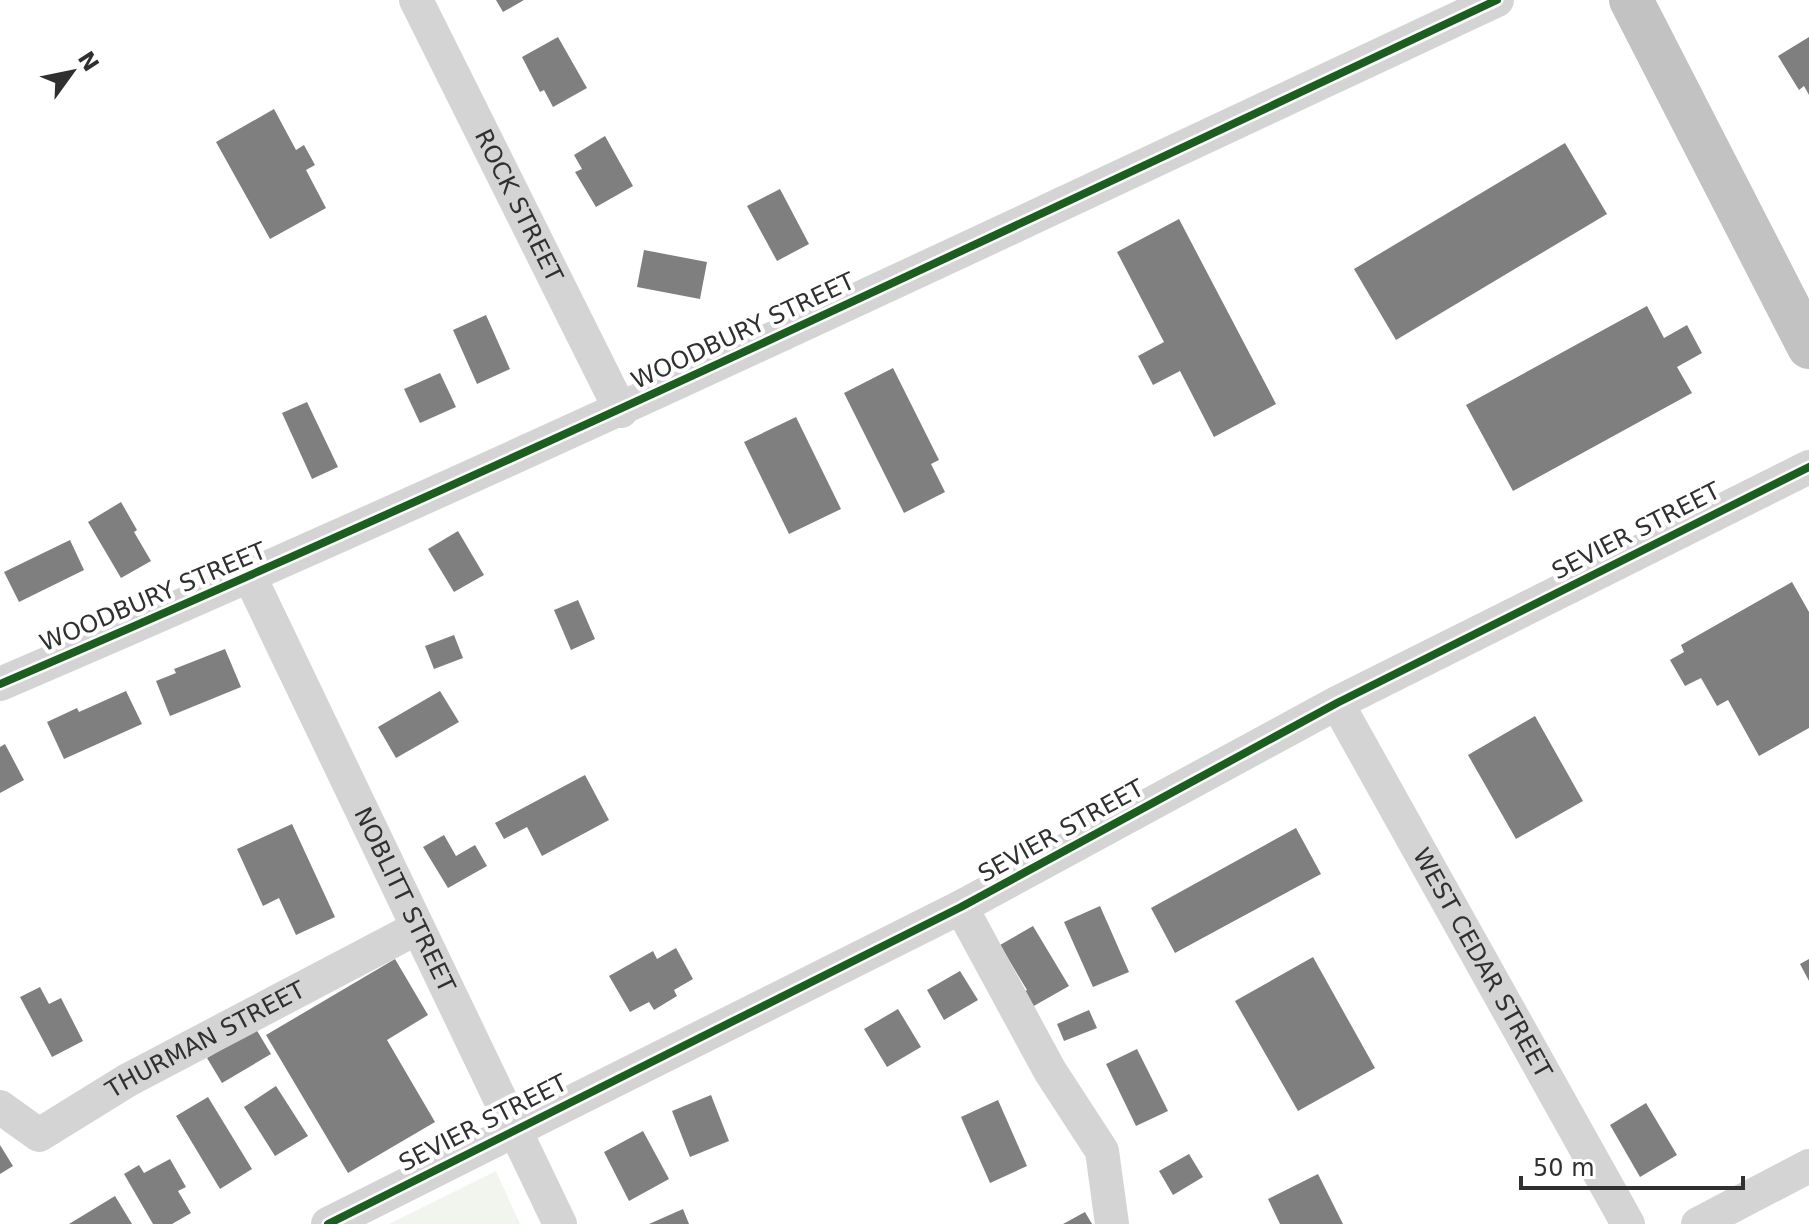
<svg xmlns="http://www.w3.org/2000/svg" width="1809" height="1224" font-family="'DejaVu Sans',sans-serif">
  <rect width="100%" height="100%" fill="#fff"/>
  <polygon fill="#f1f5ed" points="496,1171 520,1224 389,1224"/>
  <g fill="#7f7f7f">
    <polygon points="496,0 524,0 503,12"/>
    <polygon points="558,37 587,88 553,107 544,90 540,92 522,57"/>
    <polygon points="1809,37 1809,95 1804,86 1799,90 1778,56"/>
    <polygon points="274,109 296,150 304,145 315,165 306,170 326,208 270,239 216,142"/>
    <polygon points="605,136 633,186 596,207 575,172 582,169 574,155"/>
    <polygon points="1565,143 1607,214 1396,340 1354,269"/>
    <polygon points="780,189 809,244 777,261 747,206"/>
    <polygon points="1179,219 1276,404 1214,437 1180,371 1153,385 1138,356 1164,342 1117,252"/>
    <polygon points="644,250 707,262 700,299 637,287"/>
    <polygon points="1647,306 1664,338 1687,325 1702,353 1677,367 1692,393 1513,491 1466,405"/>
    <polygon points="486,315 510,369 477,384 453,330"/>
    <polygon points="893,368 939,460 931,464 945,492 904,513 844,393"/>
    <polygon points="440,373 456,407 420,423 404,389"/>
    <polygon points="307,402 338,467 312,479 282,413"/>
    <polygon points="796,417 841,509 789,534 744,442"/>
    <polygon points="121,502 137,530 134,532 151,561 121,578 88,522"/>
    <polygon points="458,531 484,575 454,592 428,549"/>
    <polygon points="70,540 84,570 19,602 4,572"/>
    <polygon points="1792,582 1809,612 1809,728 1759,756 1728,700 1717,706 1701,678 1685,686 1670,660 1684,652 1681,645"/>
    <polygon points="578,600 595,639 571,650 554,610"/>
    <polygon points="454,635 463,658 434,669 425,646"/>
    <polygon points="225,649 241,687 170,716 156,681 176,673 174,669"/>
    <polygon points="126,691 142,724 64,759 47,722 77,708 79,712"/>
    <polygon points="440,691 459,722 396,758 378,727"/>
    <polygon points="1535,716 1583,801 1516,839 1468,755"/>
    <polygon points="5,744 24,780 0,793 0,747"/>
    <polygon points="585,775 609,820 542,856 527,827 504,839 495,823"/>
    <polygon points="292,824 335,917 296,935 279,898 263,906 237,849"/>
    <polygon points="1296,828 1321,874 1175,953 1151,908"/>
    <polygon points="444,835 456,856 475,845 487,866 448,888 423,847"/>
    <polygon points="1100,906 1129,972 1093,987 1064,922"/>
    <polygon points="1033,926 1069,986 1025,1011 1016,996 1027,990 1000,945"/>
    <polygon points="676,948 693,979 674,990 677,996 654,1010 649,1002 630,1012 609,976 653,951 657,959"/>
    <polygon points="1313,957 1375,1068 1298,1111 1235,1001"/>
    <polygon points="395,959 428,1015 387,1040 435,1122 348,1173 266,1035"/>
    <polygon points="1809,959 1809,981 1800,964"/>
    <polygon points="960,971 978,1000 944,1020 927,990"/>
    <polygon points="40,987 49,1004 61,998 83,1041 52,1057 20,997"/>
    <polygon points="898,1009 921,1047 887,1067 864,1029"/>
    <polygon points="1089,1010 1097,1028 1064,1041 1057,1024"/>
    <polygon points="256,1029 271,1054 222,1083 207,1058"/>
    <polygon points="1137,1049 1168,1111 1136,1126 1106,1064"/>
    <polygon points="276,1086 308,1136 275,1156 244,1107"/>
    <polygon points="711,1095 729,1141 690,1157 672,1111"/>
    <polygon points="208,1097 252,1169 220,1189 176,1116"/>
    <polygon points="998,1100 1027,1166 990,1183 961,1117"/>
    <polygon points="1646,1103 1677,1155 1640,1177 1610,1125"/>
    <polygon points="643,1131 669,1179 629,1201 604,1152"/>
    <polygon points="0,1145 13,1166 0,1174"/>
    <polygon points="1189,1154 1203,1177 1173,1195 1159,1171"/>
    <polygon points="170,1159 186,1187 178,1191 191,1213 172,1224 153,1224 124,1174 139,1165 144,1173"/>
    <polygon points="1318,1174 1343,1224 1280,1224 1268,1199"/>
    <polygon points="115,1196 132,1224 69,1224"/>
    <polygon points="683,1209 689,1224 649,1224"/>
    <polygon points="1085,1212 1092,1224 1063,1224"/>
  </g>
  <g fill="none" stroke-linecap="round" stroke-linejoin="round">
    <g stroke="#d4d4d4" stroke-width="34">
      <path id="s1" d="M 416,0 L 621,411"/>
      <path id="s2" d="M 250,577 L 560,1224"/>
      <path d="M 0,684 C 505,468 1000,233 1497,0"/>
      <path id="s3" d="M 1337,703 L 1628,1224"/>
      <polyline points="961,907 1050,1071 1102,1151 1112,1224"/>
      <path id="s4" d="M 0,1107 L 39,1135 L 128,1080 L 417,928"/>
      <polyline points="328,1224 961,907 1337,703 1809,467"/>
      <polyline points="1698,1224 1809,1166"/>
    </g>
    <polyline stroke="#c2c2c2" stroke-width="44" points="1631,0 1809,347"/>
    <g stroke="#fff" stroke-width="13">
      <g id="cycleway">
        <path d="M 0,684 C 505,468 1000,233 1497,0"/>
        <polyline points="328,1224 961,907 1337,703 1809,467"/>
      </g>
    </g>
    <use href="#cycleway" stroke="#1b5e20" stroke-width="8"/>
  </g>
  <g text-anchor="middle" stroke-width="8" stroke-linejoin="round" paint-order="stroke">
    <g font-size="24" fill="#303030" stroke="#fff">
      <text dy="8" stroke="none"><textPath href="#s1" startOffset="230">ROCK STREET</textPath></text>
      <text transform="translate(743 331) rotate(-25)" y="8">WOODBURY STREET</text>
      <text transform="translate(1636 531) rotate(-27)" y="8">SEVIER STREET</text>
      <text transform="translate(153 597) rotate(-23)" y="8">WOODBURY STREET</text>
      <text transform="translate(1061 831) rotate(-29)" y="8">SEVIER STREET</text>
      <text dy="8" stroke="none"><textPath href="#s2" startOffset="358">NOBLITT STREET</textPath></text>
      <text dy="8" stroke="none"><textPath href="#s3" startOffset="298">WEST CEDAR STREET</textPath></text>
      <text dy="8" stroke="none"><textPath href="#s4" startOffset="240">THURMAN STREET</textPath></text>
      <text transform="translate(483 1123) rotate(-27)" y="8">SEVIER STREET</text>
    </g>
  </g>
  <g transform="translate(72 72) rotate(57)" stroke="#ffffff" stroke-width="6" paint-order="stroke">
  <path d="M0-6L14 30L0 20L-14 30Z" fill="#303030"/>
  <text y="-12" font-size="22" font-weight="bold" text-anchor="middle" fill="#303030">N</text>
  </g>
  <path d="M1521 1176v12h222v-12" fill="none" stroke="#303030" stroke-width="4"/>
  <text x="1533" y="1176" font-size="24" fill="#303030" stroke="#ffffff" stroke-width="6" paint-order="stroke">50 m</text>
</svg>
